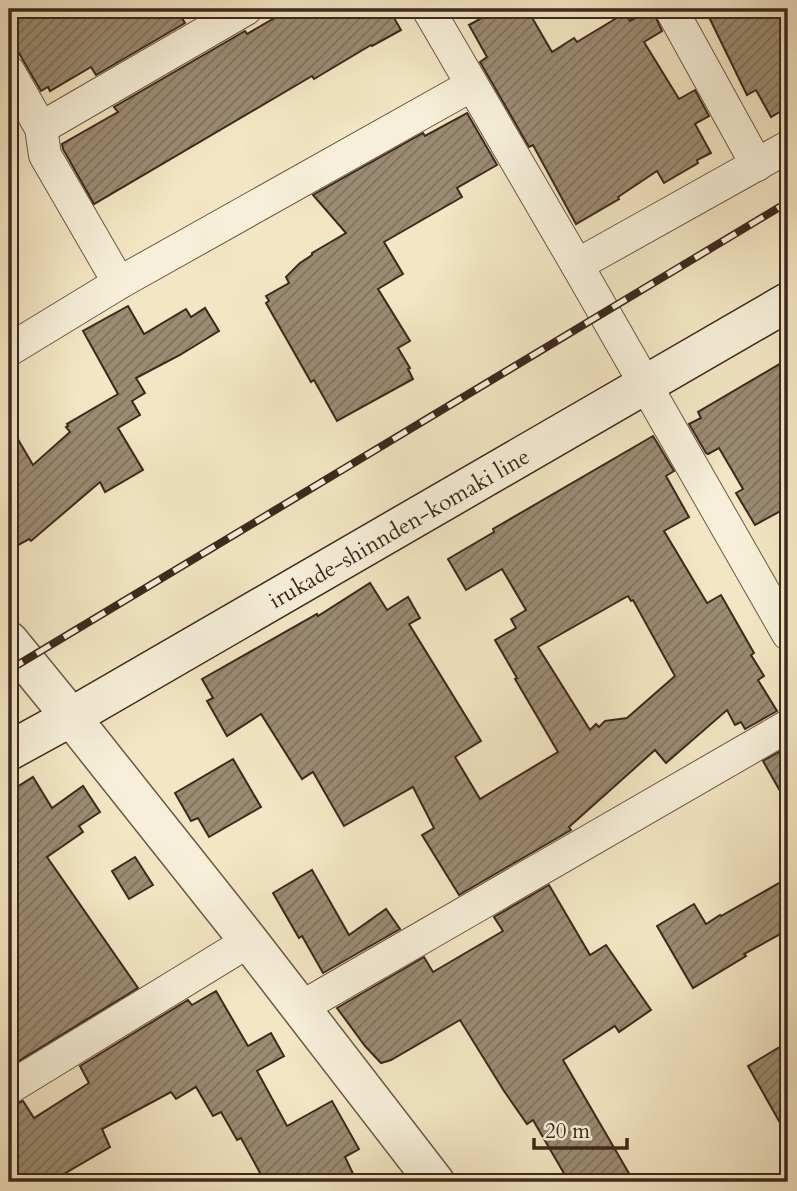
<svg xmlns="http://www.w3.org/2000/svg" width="797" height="1191" font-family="Cardo,serif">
  <defs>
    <pattern id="building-hatch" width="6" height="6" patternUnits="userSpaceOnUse" patternTransform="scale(1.75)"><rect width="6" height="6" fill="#9b8b73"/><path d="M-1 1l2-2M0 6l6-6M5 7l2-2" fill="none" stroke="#80725e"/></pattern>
  </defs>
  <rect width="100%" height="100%" fill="#f3e6c4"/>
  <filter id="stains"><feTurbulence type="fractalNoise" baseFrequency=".00286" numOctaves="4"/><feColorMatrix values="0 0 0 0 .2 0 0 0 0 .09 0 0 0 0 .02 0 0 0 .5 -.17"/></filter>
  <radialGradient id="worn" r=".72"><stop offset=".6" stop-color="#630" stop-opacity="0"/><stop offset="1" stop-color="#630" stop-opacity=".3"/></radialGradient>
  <g fill="url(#building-hatch)" stroke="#3c291c" stroke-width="2" fill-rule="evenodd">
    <polygon points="9,9 176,9 185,23 96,75 91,67 50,91 48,87 41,91 9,36"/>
    <polygon points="290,9 389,9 401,30 372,46 371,45 314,79 312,76 94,204 63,149 62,144 118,112 114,107 245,31 247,34"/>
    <polygon points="474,9 527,9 552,52 574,38 577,42 625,13 630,21 652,9 662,31 644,42 679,99 695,90 709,116 695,124 711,153 697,160 698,163 664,183 657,171 618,197 619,199 576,224 533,145 529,147 480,62 487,57 469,25 480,19"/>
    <polygon points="705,9 788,9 788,107 771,117 756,90 747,95"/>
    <polygon points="467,113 497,165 457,188 462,197 384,242 403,274 378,289 410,341 398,348 410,368 408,369 413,379 337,421 314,380 311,382 266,303 269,301 266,296 289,283 286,277 300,263 312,255 312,253 346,233 313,195 423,133 425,136"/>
    <polygon points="128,306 144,334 186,309 191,317 205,308 219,331 180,355 136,378 145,393 132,401 140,415 118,428 143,470 105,492 100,482 31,541 29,539 9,550 9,424 33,465 70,432 66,427 68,426 67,424 118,394 83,331"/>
    <polygon points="788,359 788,507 755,525 736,493 743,489 719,448 708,454 706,453 689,424 701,418 698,412"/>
    <path d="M 653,436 L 674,471 L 666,476 L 689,517 L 664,531 L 707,603 L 721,595 L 754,653 L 751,655 L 764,676 L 758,680 L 777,711 L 745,729 L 741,722 L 735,725 L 727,710 L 666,763 L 655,750 L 569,827 L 571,830 L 459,895 L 422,835 L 434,828 L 413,787 L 344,826 L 313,772 L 302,779 L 261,714 L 227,736 L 207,701 L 213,698 L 202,679 L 317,614 L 318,616 L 370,583 L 387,610 L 408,597 L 420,618 L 409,624 L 481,741 L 455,757 L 480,799 L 558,752 L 515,679 L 517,678 L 495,640 L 516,628 L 511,619 L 526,610 L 502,569 L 466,590 L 448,559 L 494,532 L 493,529 ZM 628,596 L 631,601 L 633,600 L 675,676 L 627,718 L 605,721 L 599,727 L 596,724 L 590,730 L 538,647 Z"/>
    <polygon points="788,747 788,805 763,761"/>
    <polygon points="233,759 261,807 209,837 198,818 191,821 175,793"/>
    <polygon points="33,777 52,808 83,786 100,812 79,826 83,832 47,857 138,988 9,1067 9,792"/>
    <polygon points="135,857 153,885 129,899 112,871"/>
    <polygon points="312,870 349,935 386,909 400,929 323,973 302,936 299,938 273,893"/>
    <polygon points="788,878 788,930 744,954 746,956 693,988 657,926 694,904 706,924 720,915 721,916"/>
    <polygon points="549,885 590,955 606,945 651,1010 619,1032 615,1026 563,1060 634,1182 569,1182 533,1120 527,1124 504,1091 460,1020 391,1060 381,1063 365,1046 337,1008 424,957 433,972 503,931 494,917"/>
    <polygon points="216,991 248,1046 271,1033 284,1056 257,1071 287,1126 332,1101 359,1149 345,1157 357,1182 265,1182 241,1138 237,1140 221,1112 213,1116 196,1087 176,1099 171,1092 102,1129 110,1147 50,1182 9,1182 9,1106 23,1101 34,1118 89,1083 80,1066 188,1000 192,1005"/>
    <polygon points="788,1042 788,1137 748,1066"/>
  </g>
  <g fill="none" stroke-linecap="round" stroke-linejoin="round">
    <g stroke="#6a5846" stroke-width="34">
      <g id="minor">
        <polyline points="428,9 577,265 788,634"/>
        <polyline points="671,9 757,165"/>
        <polyline points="9,72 41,128 45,155 119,283"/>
        <polyline points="41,128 246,9"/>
        <polyline points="577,265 788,147"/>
        <polyline points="9,350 119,283 472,85"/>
        <polyline points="300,1008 788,726"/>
        <polyline points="9,1088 249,941"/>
      </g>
    </g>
    <g stroke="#6a5846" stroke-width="41">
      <polyline id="tertiary" points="9,641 71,717 249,941 435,1182"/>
    </g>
    <g stroke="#3c291c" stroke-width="41">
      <polyline id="secondary" points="9,751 71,717 788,302"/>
    </g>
    <use href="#minor" stroke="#f7efd9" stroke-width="32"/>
    <use href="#tertiary" stroke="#f7efd9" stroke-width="38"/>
    <use href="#secondary" stroke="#f7efd9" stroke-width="38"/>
    <g stroke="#3c291c" stroke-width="8">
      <polyline id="rail" points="9,670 788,202"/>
    </g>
    <use href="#rail" stroke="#f7efd9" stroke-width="5" stroke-dasharray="16" stroke-linecap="butt"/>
  </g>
  <g text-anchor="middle" stroke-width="7" stroke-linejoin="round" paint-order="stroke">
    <g font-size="23" fill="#3c291c" stroke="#f7efd9">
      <text transform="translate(399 528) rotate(-30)" y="8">irukade-shinnden-komaki line</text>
    </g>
  </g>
  <rect width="797" height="1191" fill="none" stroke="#f3e6c4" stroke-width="35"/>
  <rect x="10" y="10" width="776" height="1170" fill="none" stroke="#3c291c" stroke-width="3.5"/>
  <rect x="18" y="18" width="762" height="1156" fill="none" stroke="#3c291c" stroke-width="2"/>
  <path d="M534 1138v10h93v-10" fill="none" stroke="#3c291c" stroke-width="3.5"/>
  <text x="545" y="1138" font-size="21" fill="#3c291c" stroke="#f7efd9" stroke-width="5" paint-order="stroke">20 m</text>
  <rect width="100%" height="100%" filter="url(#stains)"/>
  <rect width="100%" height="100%" fill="url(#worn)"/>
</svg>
